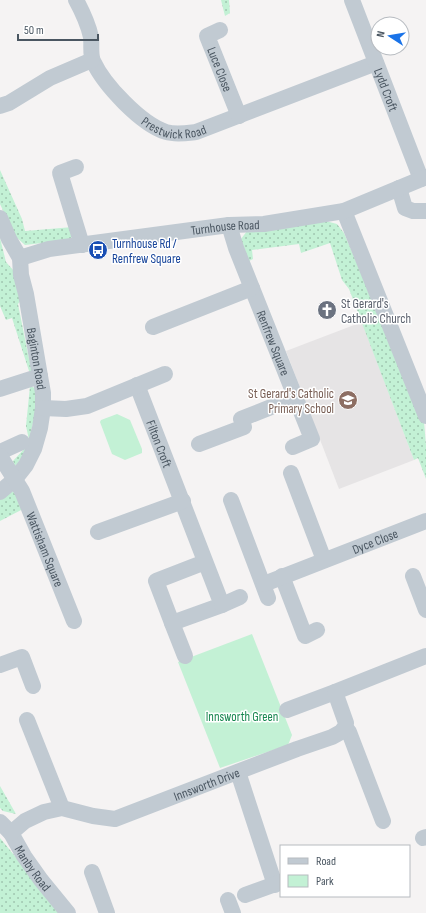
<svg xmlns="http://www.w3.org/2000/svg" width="426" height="913" font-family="'Sofia Sans Condensed',sans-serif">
  <defs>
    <pattern id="grass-dots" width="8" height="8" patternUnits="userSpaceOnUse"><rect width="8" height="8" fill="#c3f1d5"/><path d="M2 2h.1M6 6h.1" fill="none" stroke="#a0c6b0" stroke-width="1.8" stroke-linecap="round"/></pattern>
  </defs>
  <rect width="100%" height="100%" fill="#f5f3f3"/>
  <polygon fill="#e6e4e5" points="362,322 414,460 339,489 286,351"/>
  <g fill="url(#grass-dots)">
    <polygon points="221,0 229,0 230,13 225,16"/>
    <polygon points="0,170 22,219 25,231 73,227 72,237 68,240 25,245 15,236 0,204"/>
    <polygon points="322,220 337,224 344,233 424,422 426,445 426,479 418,458 414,460 349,289 342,280 330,243 301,253 299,244 252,250 253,259 249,261 241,239 247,231"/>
    <polygon points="0,238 6,262 14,271 21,300 18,304 29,359 33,371 29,371 12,318 6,320 0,306"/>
    <polygon points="30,386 33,387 36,390 35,414 26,453 15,466 13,461 24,449 29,440 26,426"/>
    <polygon points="13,491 25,508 0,521 0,499"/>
    <polygon points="0,786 16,814 3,811 0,808"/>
    <polygon points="0,838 62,913 0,913"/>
  </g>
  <g fill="#c3f1d5">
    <polygon points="117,414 130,420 142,449 142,453 125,460 112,454 100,422 101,420"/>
    <polygon points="252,634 292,735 288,745 220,768 178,662"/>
  </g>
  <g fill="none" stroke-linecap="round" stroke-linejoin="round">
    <g stroke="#c1cad2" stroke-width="16">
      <path id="s1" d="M 76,0 C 82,11 88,24 91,37 C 92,44 90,54 93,61 C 104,85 141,124 166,132 C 176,135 187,133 196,132 L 376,63"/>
      <path id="s2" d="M 352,0 L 421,179"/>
      <path id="s3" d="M 220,30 L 207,36 L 239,116"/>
      <polyline points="0,106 9,103 50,78 92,60"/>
      <polyline points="76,167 60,173 82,245"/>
      <polyline points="399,188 405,208 413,211 426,211"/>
      <polyline points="344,211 426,416"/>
      <path id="s4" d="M 0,218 L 9,239 L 20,258 L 21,275 L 26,294 L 40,376 L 43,393 L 43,408 L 40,428 L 34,449 L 26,465 L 15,479 L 0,492"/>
      <path id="s5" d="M 229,225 L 236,248 L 312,439 L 293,447"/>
      <path id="s6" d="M 20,258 L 49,249 L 229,225 L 264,224 L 344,211 L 426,177"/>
      <polyline points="153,327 252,288"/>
      <path id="s7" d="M 137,385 L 222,605 L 172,623 L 156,581 L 205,562"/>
      <polyline points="0,389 40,376"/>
      <polyline points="43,408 66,409 87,406 165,374"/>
      <polyline points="199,444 244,427 241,419 296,397"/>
      <polyline points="0,452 22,442"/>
      <path id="s8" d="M 0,456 L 22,491 L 74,621"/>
      <polyline points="291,473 324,560"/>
      <polyline points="231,500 268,598"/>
      <polyline points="98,532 183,501"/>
      <polyline points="282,576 305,636 317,630"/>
      <polyline points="413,576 426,610"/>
      <path id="s9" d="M 264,584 L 426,521"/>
      <polyline points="222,605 240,597"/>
      <polyline points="172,623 185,656"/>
      <polyline points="0,665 22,657 33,686"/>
      <polyline points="287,710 335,692"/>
      <polyline points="27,720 62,808"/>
      <polyline points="345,727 349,732 383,821"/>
      <polyline points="238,772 275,885"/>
      <path id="s10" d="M 0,822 L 11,833 L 24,856 L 41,880 L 68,913"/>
      <path id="s11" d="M 11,833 L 25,821 L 44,812 L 62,808 L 93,816 L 115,819 L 297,749 L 332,737 L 341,732 L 345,727 L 346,723 L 335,692 L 426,656"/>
      <polyline points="423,838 426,837"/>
      <polyline points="92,872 107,913"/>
      <polyline points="245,895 281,882"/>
      <polyline points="228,900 233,913"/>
    </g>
  </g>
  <defs>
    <g id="bus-disc" transform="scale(1)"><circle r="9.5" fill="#1a4fb4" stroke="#fff"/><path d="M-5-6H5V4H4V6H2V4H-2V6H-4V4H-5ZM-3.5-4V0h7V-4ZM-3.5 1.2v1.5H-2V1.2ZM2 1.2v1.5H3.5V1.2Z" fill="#fff"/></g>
    <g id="church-disc" transform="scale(1)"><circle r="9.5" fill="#6b7280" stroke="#fff"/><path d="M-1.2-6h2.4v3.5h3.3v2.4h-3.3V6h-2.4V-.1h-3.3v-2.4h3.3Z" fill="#fff"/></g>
    <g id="school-disc" transform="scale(1)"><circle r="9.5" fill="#8d6e63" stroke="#fff"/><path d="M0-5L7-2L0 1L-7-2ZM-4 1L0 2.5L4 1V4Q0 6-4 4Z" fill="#fff"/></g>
  </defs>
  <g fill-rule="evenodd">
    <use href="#bus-disc" x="98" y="250"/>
    <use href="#church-disc" x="327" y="310"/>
    <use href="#school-disc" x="348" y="400"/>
  </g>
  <g text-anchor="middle" stroke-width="3" stroke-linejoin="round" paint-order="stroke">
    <g font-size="13" fill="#4a5661" stroke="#fff">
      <text dy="5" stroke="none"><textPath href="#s3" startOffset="50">Luce Close</textPath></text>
      <text dy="5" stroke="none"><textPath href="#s2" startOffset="96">Lydd Croft</textPath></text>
      <text dy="5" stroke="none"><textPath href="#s1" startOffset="175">Prestwick Road</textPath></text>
      <text dy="5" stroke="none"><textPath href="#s6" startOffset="208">Turnhouse Road</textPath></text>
      <text dy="5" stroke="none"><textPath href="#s5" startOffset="126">Renfrew Square</textPath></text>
      <text dy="5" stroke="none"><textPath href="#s4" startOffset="147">Baginton Road</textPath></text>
      <text dy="5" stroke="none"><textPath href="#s7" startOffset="63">Filton Croft</textPath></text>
      <text dy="5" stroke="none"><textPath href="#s9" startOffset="119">Dyce Close</textPath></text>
      <text dy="5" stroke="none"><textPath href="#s8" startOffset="104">Wattisham Square</textPath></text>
      <text dy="5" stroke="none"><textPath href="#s11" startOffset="210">Innsworth Drive</textPath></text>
      <text dy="5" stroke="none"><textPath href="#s10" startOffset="57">Manby Road</textPath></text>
    </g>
    <g font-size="13" fill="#164399" stroke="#fff" text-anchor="start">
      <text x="112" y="248">Turnhouse Rd /<tspan x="112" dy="15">Renfrew Square</tspan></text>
    </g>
    <g font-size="13" fill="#5b616d" stroke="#fff" text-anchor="start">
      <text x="341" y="308">St Gerard's<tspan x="341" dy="15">Catholic Church</tspan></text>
    </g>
    <g font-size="13" fill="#785e54" stroke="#fff" text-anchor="end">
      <text x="334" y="398">St Gerard's Catholic<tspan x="334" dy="15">Primary School</tspan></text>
    </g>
    <g font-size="13" fill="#17864f" stroke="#fff">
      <text x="242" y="721">Innsworth Green</text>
    </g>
  </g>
  <rect x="280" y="845" width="130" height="52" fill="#ffffff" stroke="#b7bbc0"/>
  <rect x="288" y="858" width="20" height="6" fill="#c1cad2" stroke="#b7bbc0"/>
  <text x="316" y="865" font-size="12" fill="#4a5661">Road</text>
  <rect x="288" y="875" width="20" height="12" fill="#c3f1d5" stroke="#b7bbc0"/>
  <text x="316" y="885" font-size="12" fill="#4a5661">Park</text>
  <g transform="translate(390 36) rotate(282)"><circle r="19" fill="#ffffff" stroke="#b7bbc0"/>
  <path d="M0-3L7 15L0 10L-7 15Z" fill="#1a73e8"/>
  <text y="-6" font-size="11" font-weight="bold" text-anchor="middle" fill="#4a5661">N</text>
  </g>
  <path d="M18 34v6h80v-6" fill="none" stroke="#4a5661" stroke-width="2"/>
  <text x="24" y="34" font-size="12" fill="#4a5661" stroke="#ffffff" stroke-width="3" paint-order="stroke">50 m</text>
</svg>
